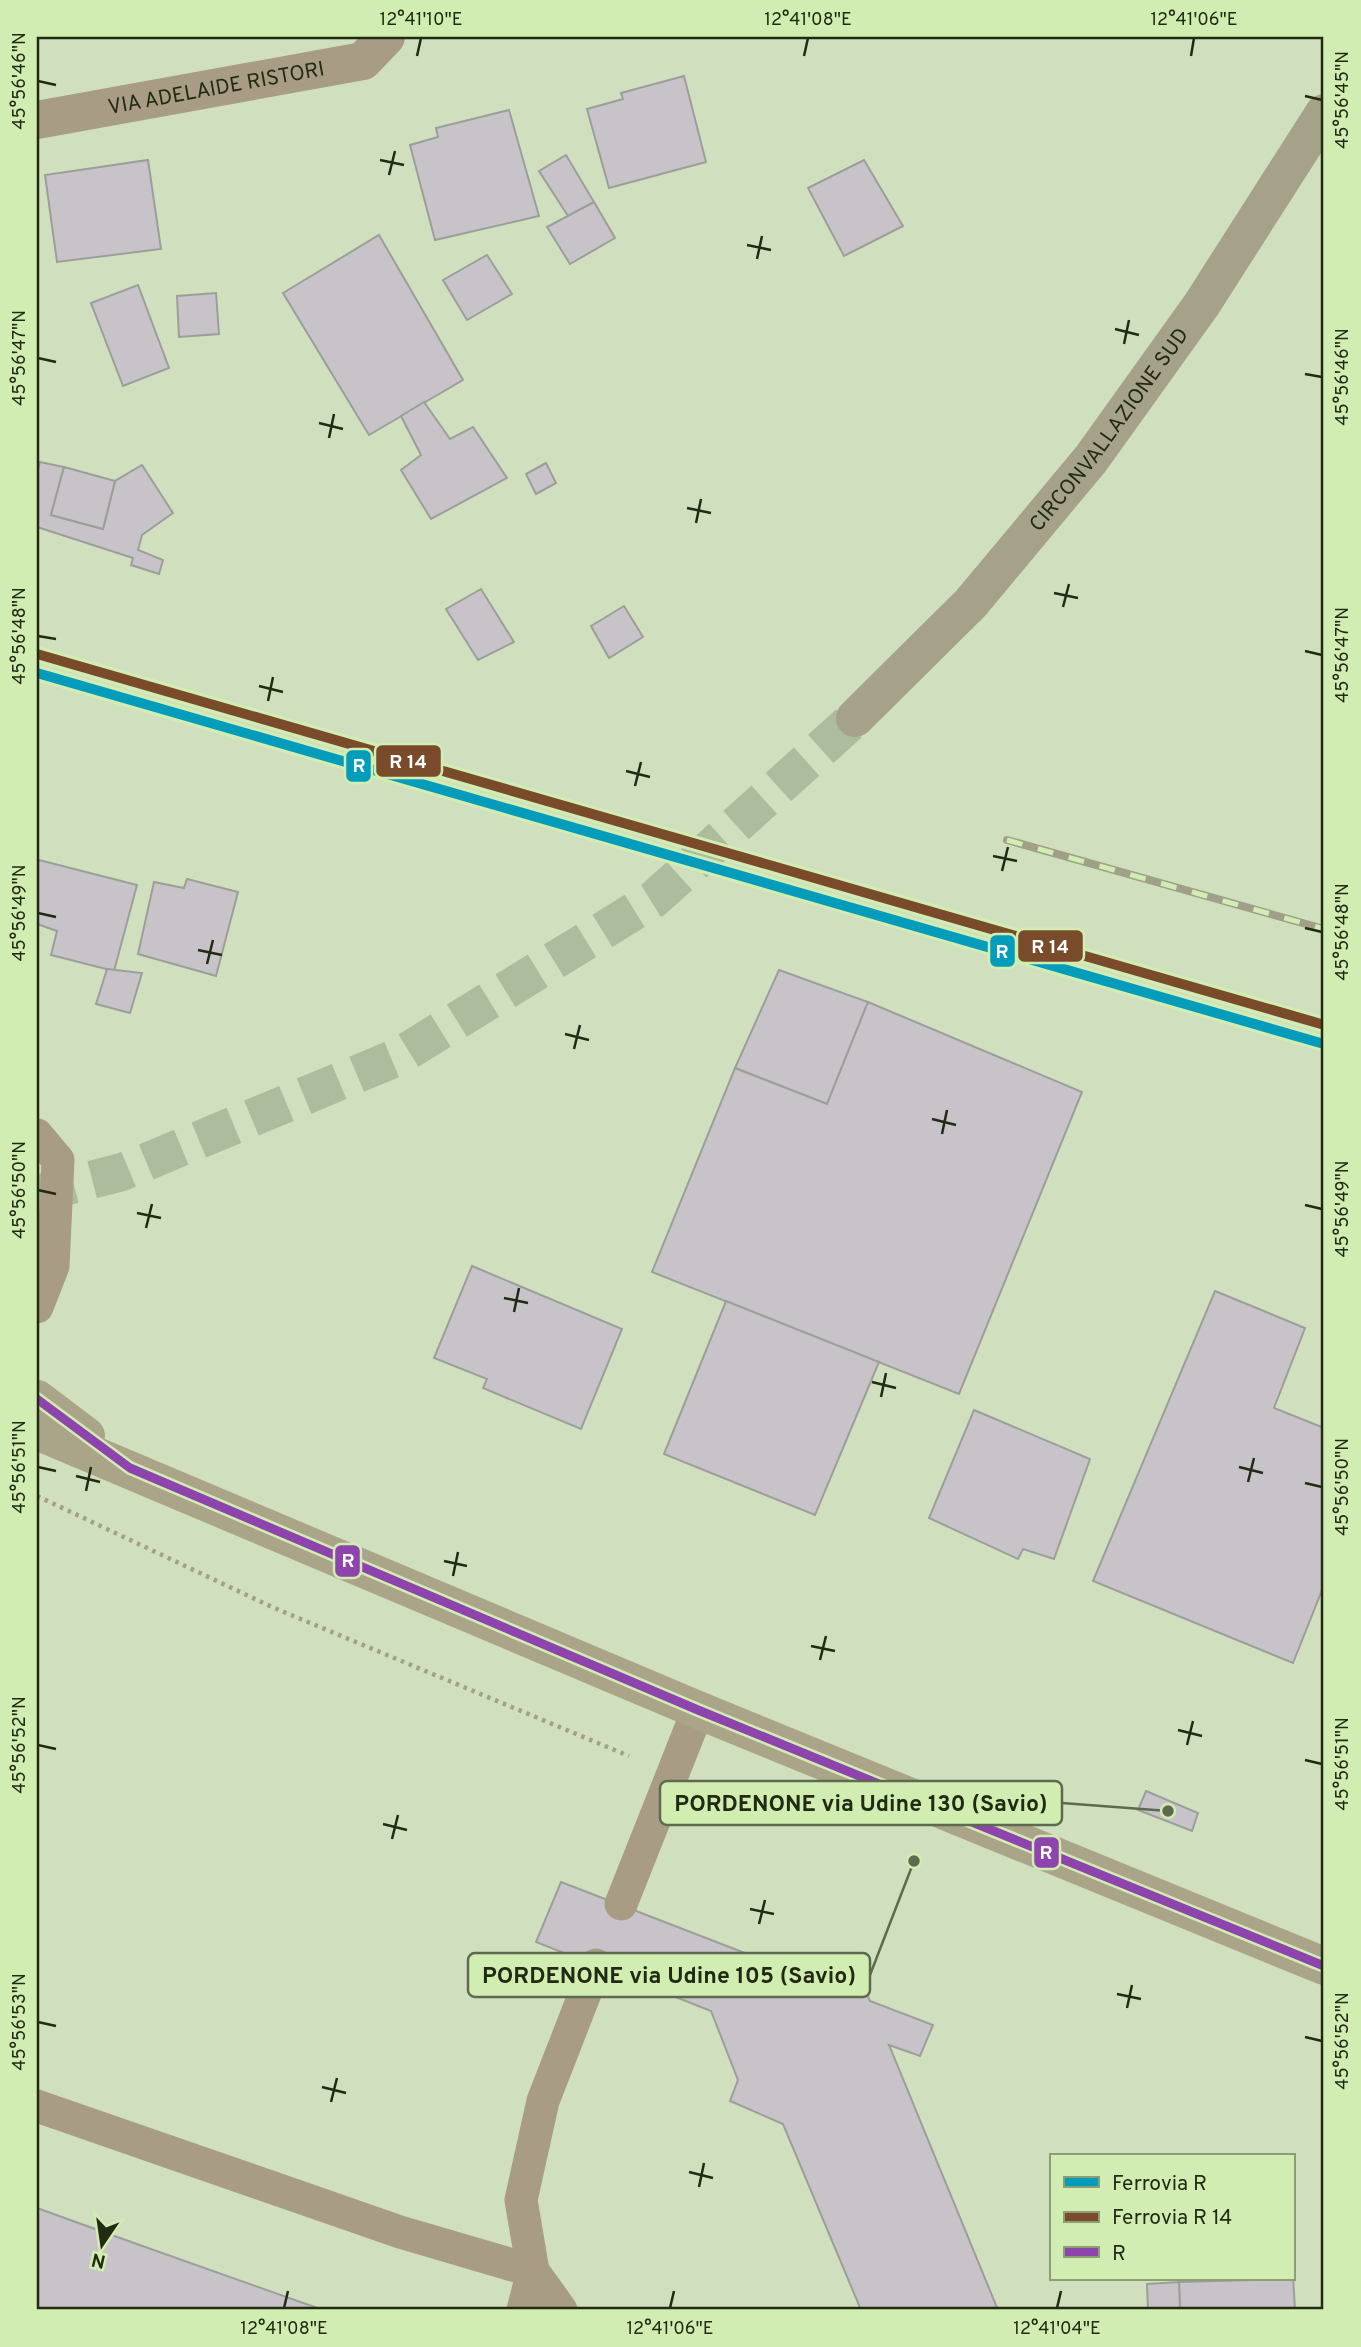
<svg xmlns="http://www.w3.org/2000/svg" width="1361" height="2347" font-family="Overpass,sans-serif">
  <rect width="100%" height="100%" fill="#d0e0be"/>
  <g fill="#c7c3c9" stroke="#9c9f99" stroke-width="2">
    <polygon points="684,76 706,162 609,188 587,109 623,99 621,93"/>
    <polygon points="509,110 539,216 435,240 410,145 438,137 436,128"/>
    <polygon points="566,155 594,202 568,216 539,171"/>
    <polygon points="148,160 161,249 57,262 45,175"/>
    <polygon points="864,160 903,226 844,256 808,188"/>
    <polygon points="594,202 615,238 570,264 547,227"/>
    <polygon points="379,235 463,380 369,435 283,293"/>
    <polygon points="487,255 512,294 467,320 443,280"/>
    <polygon points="138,285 169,368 123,386 91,303"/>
    <polygon points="216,293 219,334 179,337 177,296"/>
    <polygon points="424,402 450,439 473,427 507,478 431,519 401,470 421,455 401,416"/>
    <polygon points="40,462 64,467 51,515 103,529 115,481 142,465 173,513 142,535 138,550 163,560 159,574 131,565 133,558 37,527 37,474"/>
    <polygon points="546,463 556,483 536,494 526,474"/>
    <polygon points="64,467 115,481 103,529 51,515"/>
    <polygon points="481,589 514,642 478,660 446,609"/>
    <polygon points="624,606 643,637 609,658 591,626"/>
    <polygon points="39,860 137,885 114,971 51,955 57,931 37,924 37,868"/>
    <polygon points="187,879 238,892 216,976 138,954 154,882 184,888"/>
    <polygon points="107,969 142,973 130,1013 96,1004"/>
    <polygon points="779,970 868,1002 827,1104 735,1068"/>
    <polygon points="868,1002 1082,1092 959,1394 652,1272 735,1068 827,1104"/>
    <polygon points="472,1266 622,1329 581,1429 483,1388 487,1379 434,1358"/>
    <polygon points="1215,1291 1305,1328 1274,1408 1324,1428 1324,1585 1293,1663 1093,1581"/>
    <polygon points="726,1301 879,1362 815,1515 664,1454"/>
    <polygon points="974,1410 1090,1459 1054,1559 1023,1549 1018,1559 929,1518"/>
    <polygon points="1146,1791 1198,1813 1192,1831 1138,1810"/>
    <polygon points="561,1882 815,1980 853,1963 870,2001 933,2025 920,2056 889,2045 998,2310 861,2310 783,2124 730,2101 738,2080 711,2011 536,1942"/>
    <polygon points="37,2208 134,2243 323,2310 37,2310"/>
    <polygon points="1293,2276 1295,2310 1180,2310 1179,2282 1293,2279"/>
    <polygon points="1179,2282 1180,2310 1148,2310 1147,2284"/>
  </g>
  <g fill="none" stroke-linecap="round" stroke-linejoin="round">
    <polyline stroke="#adbc9c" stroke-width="38" stroke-dasharray="38 19" stroke-linecap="butt" points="37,1194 122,1172 398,1057 654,899 855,718"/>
    <polyline stroke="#a49f8a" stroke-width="4.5" stroke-dasharray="3.5 5" stroke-linecap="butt" points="37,1496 272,1607 629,1756"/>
    <g stroke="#a99c85" stroke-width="33">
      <polyline points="37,1135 58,1160 53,1266 37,1307"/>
      <polyline points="621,1904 698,1710"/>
      <polyline points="37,2106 400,2232 533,2271 523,2310"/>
      <polyline points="561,2310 533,2271 521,2200 543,2101 596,1965"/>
    </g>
    <path stroke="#a99c85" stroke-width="38" id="s1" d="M 37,120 L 363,61 L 386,37"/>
    <g stroke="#aaa488" stroke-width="38">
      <polyline points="37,1399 86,1436"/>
      <polyline points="37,1431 698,1710 1324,1966"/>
    </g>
    <path stroke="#a6a289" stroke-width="38" id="s2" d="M 855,718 L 971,603 L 1091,459 L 1202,304 L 1324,113"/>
    <g stroke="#a09f88" stroke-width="8">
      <polyline id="rail" points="1007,840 1324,929"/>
    </g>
    <use href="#rail" stroke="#d1edb1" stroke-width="5" stroke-dasharray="16" stroke-linecap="butt"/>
    <g stroke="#d1edb1" stroke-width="14">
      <polyline id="bus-1" points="37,1399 130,1468 698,1710 1324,1966"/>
    </g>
    <use href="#bus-1" stroke="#8e44ad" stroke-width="9"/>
    <g stroke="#d1edb1" stroke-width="16">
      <polyline id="rail-1" points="37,673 1324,1044"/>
    </g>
    <g stroke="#d1edb1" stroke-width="16">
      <polyline id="rail-2" points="37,654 1321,1024"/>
    </g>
    <use href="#rail-1" stroke="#039cbb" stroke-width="10"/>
    <use href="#rail-2" stroke="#7a4b2a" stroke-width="10"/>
  </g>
  <path fill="none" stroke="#212b13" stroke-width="2.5" d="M 417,56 L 421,38M 804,56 L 808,38M 1191,56 L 1194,38M 38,81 L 56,85M 1305,96 L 1322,100M 380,160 L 404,165M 389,175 L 395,151M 747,245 L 771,250M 757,259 L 762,236M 1115,329 L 1139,335M 1124,344 L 1129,320M 38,358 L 56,362M 1305,374 L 1322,377M 319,423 L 343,429M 329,438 L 334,414M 687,508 L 711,513M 696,523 L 701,499M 1054,593 L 1078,598M 1063,607 L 1069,584M 38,636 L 56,639M 1305,651 L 1322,655M 259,686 L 283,692M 268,701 L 273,677M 626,771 L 650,777M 635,786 L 641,762M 993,856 L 1017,861M 1002,871 L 1008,847M 38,913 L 56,917M 1305,928 L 1322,932M 198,950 L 222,955M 207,964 L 213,940M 565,1034 L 589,1040M 574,1049 L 580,1025M 932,1119 L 956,1125M 942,1134 L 947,1110M 38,1190 L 56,1194M 1305,1205 L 1322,1209M 137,1213 L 161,1218M 146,1228 L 152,1204M 504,1298 L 528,1303M 514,1312 L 519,1288M 872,1382 L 896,1388M 881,1397 L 886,1373M 38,1467 L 56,1471M 1239,1467 L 1263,1473M 76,1476 L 100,1482M 1248,1482 L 1254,1458M 1305,1483 L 1322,1487M 86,1491 L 91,1467M 444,1561 L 467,1566M 453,1576 L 458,1552M 811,1646 L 835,1651M 820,1660 L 826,1636M 1178,1730 L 1202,1736M 38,1745 L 56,1749M 1187,1745 L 1193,1721M 1305,1760 L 1322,1764M 383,1824 L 407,1830M 392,1839 L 398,1815M 750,1909 L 774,1914M 759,1924 L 765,1900M 1117,1994 L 1141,1999M 1127,2008 L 1132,1985M 38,2022 L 56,2026M 1305,2037 L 1322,2041M 322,2087 L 346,2093M 331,2102 L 337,2078M 689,2172 L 713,2178M 699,2187 L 704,2163M 284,2308 L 288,2291M 670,2308 L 674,2291M 1057,2308 L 1061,2291"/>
  <g text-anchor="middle" stroke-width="6" stroke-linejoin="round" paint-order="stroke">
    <g font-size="21" fill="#212b13" stroke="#d1edb1">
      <text dy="7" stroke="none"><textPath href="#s1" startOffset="182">VIA ADELAIDE RISTORI</textPath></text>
      <text dy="7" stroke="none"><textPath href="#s2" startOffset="385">CIRCONVALLAZIONE SUD</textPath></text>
    </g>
  </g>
  <path fill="none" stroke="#5e6a4f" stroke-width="2.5" d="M1168 1811L1062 1803M914 1861L870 1975"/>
  <g fill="#5e6a4f" stroke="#d1edb1" stroke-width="2.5">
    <circle cx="1168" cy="1811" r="7"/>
    <circle cx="914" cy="1861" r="7"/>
  </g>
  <g fill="#d1edb1" stroke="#5e6a4f" stroke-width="2.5">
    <rect x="660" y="1781" width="402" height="44" rx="7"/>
    <rect x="468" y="1953" width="402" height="44" rx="7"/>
  </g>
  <g font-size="23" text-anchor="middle" font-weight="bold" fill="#212b13">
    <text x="861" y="1811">PORDENONE via Udine 130 (Savio)</text>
    <text x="669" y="1983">PORDENONE via Udine 105 (Savio)</text>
  </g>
  <g stroke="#d1edb1" stroke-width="2.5">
    <rect x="375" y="744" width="67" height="34" rx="7" fill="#7a4b2a"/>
    <rect x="345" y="749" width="27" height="34" rx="7" fill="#039cbb"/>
    <rect x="1017" y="929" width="67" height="34" rx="7" fill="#7a4b2a"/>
    <rect x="989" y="934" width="27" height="34" rx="7" fill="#039cbb"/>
    <rect x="334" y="1544" width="27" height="34" rx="7" fill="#8e44ad"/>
    <rect x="1033" y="1836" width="27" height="33" rx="7" fill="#8e44ad"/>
  </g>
  <g font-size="19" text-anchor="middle" font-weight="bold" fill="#fff">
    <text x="408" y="768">R 14</text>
    <text x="359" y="772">R</text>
    <text x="1050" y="953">R 14</text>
    <text x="1002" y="958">R</text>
    <text x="348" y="1567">R</text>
    <text x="1046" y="1859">R</text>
  </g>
  <rect width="1361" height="2347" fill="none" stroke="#d1edb1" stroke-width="77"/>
  <rect x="1050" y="2154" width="245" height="126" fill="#d1edb1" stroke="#8b9f72" stroke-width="2"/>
  <rect x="1064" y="2177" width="35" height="10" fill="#039cbb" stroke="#8b9f72" stroke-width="2"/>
  <text x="1112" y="2190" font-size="21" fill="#212b13">Ferrovia R</text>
  <rect x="1064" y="2212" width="35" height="10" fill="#7a4b2a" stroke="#8b9f72" stroke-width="2"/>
  <text x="1112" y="2224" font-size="21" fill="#212b13">Ferrovia R 14</text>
  <rect x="1064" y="2247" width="35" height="10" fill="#8e44ad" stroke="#8b9f72" stroke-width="2"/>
  <text x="1112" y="2260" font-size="21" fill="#212b13">R</text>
  <g transform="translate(102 2245) rotate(193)" stroke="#d1edb1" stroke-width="5" paint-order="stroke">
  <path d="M0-5L12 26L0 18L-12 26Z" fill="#212b13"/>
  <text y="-10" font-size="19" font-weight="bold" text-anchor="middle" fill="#212b13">N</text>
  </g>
  <rect x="38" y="38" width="1284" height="2270" fill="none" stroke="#212b13" stroke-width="2.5"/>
  <g font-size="18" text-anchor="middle" fill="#212b13">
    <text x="421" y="25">12°41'10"E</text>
    <text x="808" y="25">12°41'08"E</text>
    <text x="1194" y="25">12°41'06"E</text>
    <text transform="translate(19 81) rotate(-90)" y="6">45°56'46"N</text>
    <text transform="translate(1342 100) rotate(-90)" y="6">45°56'45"N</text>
    <text transform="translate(19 358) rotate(-90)" y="6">45°56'47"N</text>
    <text transform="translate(1342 377) rotate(-90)" y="6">45°56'46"N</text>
    <text transform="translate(19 636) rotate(-90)" y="6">45°56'48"N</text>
    <text transform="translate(1342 655) rotate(-90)" y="6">45°56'47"N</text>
    <text transform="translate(19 913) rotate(-90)" y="6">45°56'49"N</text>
    <text transform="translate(1342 932) rotate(-90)" y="6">45°56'48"N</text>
    <text transform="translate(19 1190) rotate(-90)" y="6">45°56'50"N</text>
    <text transform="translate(1342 1209) rotate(-90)" y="6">45°56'49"N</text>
    <text transform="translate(19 1467) rotate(-90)" y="6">45°56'51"N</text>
    <text transform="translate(1342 1487) rotate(-90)" y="6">45°56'50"N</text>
    <text transform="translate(19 1745) rotate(-90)" y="6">45°56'52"N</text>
    <text transform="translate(1342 1764) rotate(-90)" y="6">45°56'51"N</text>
    <text transform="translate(19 2022) rotate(-90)" y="6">45°56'53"N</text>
    <text transform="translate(1342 2041) rotate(-90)" y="6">45°56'52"N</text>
    <text x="284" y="2334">12°41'08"E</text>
    <text x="670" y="2334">12°41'06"E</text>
    <text x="1057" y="2334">12°41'04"E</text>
  </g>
</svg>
